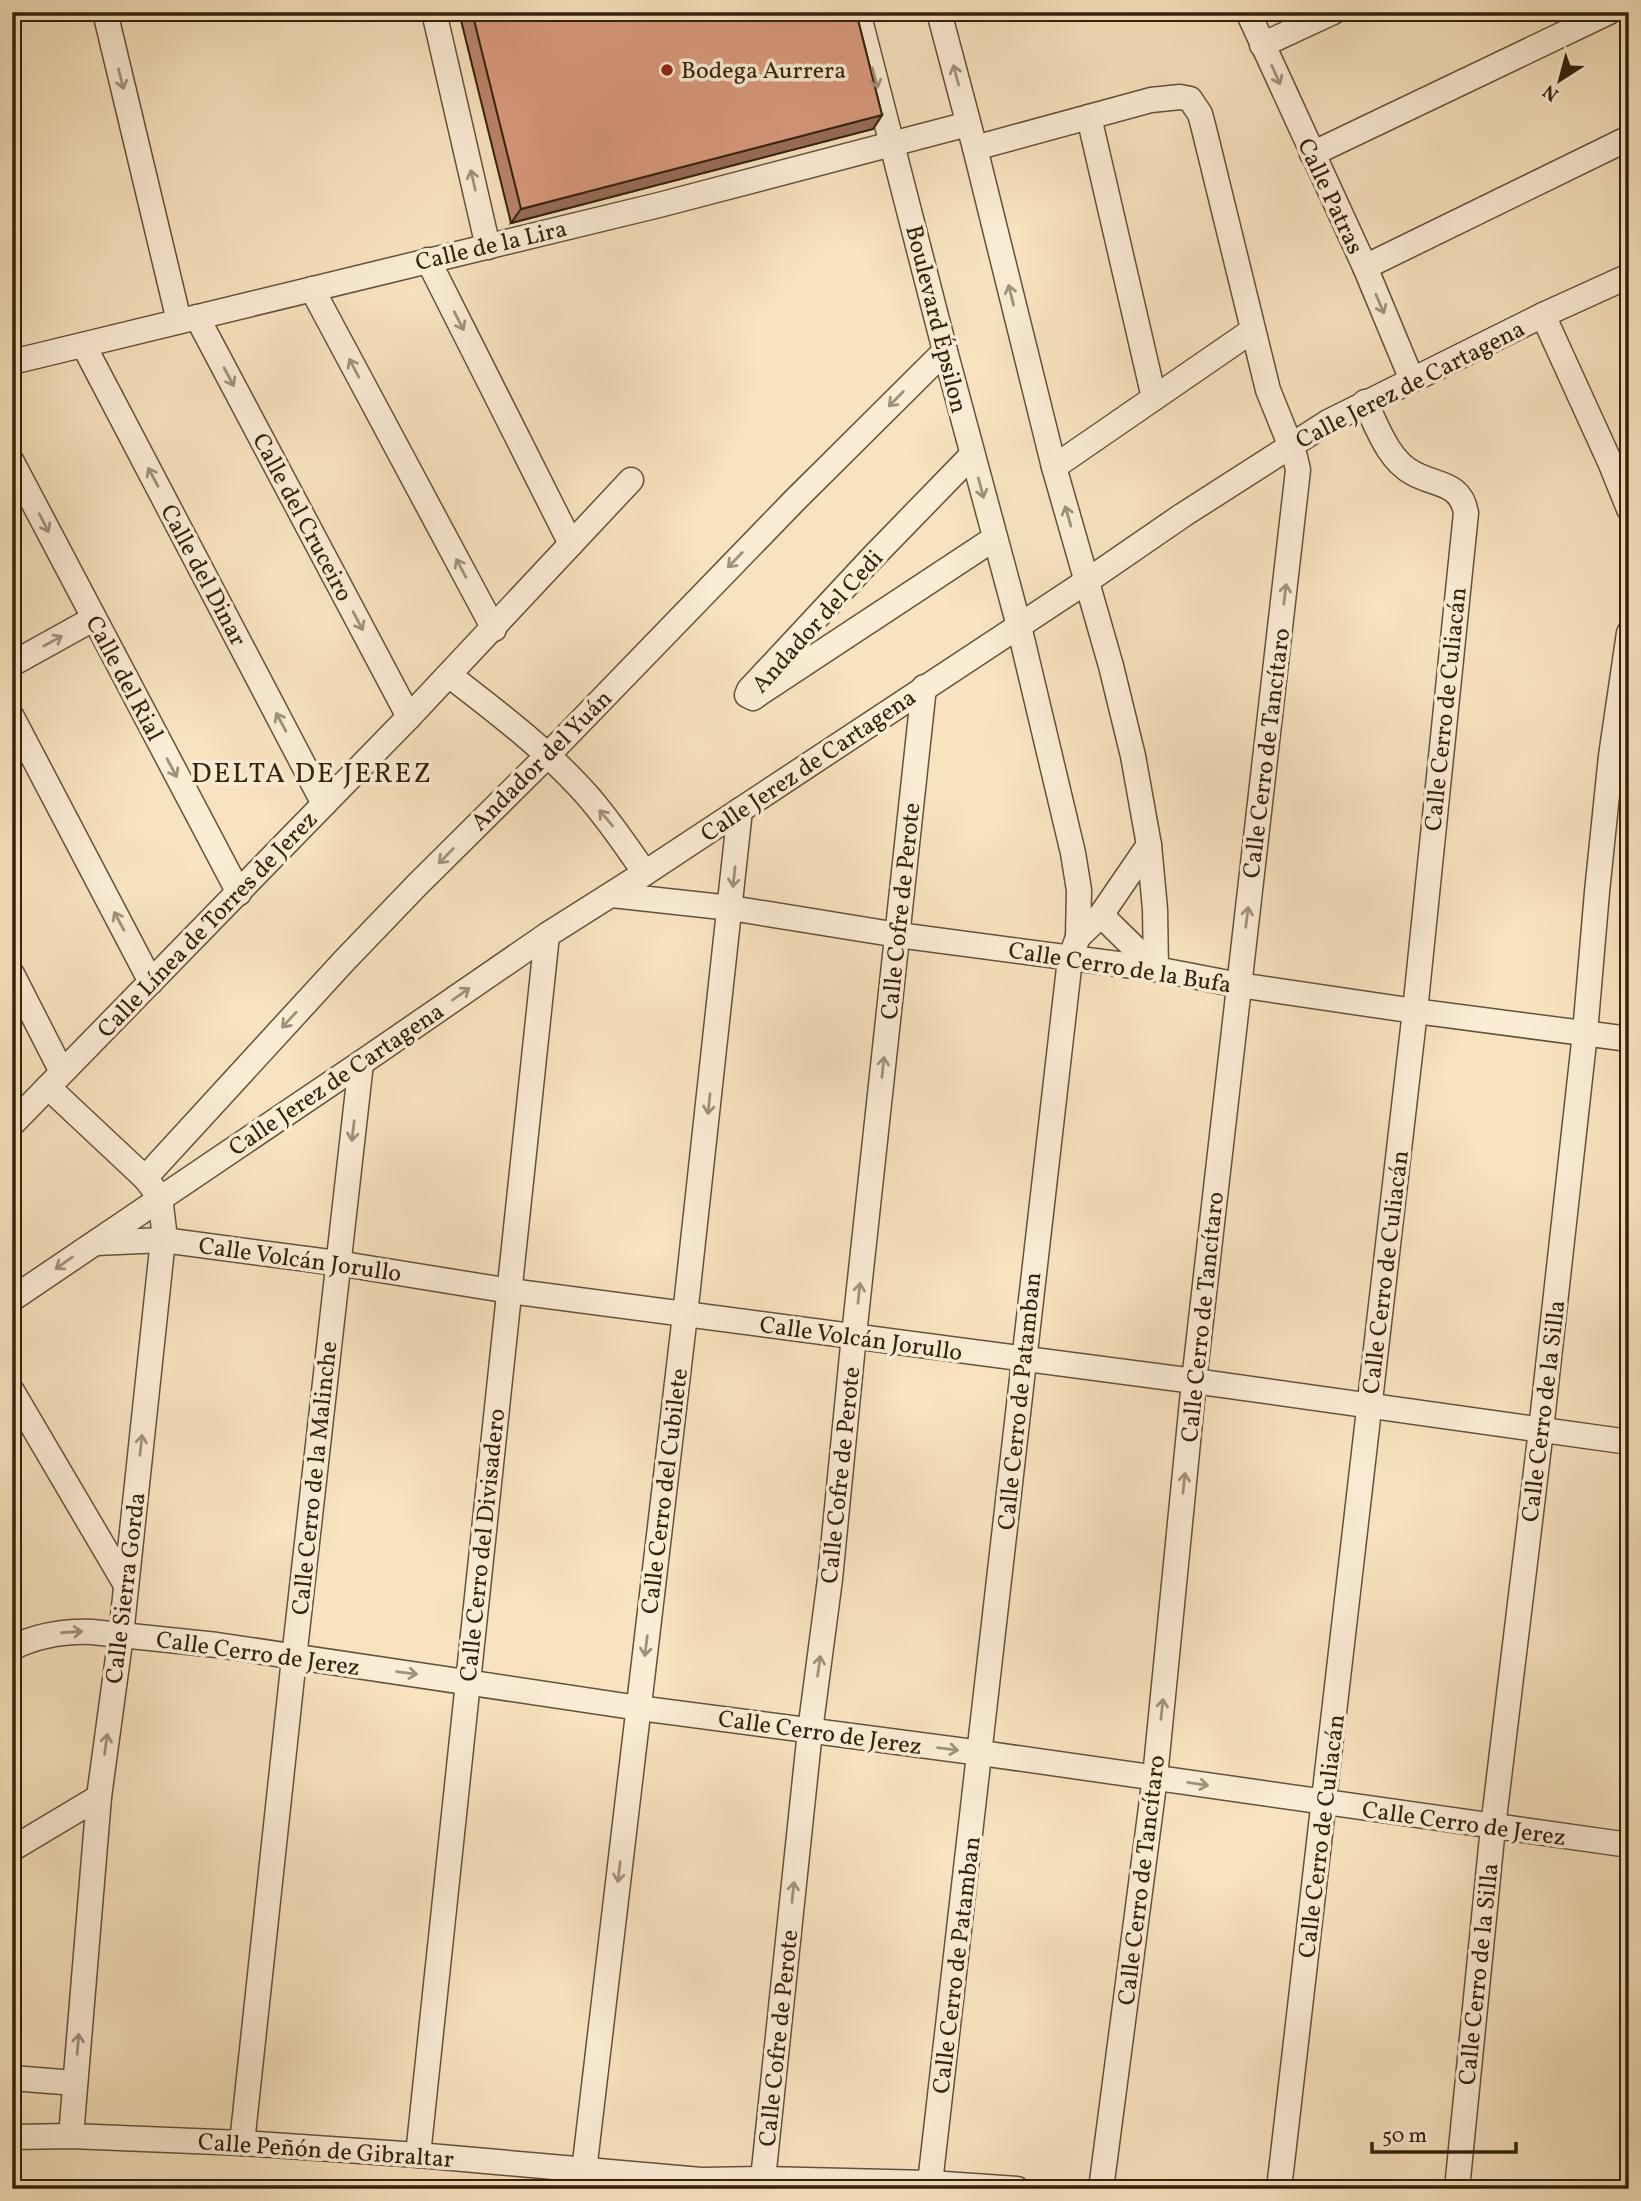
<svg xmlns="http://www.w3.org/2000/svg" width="1641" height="2201" font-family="Vollkorn,serif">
  <rect width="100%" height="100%" fill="#f8e2bf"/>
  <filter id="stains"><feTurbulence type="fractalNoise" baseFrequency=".00286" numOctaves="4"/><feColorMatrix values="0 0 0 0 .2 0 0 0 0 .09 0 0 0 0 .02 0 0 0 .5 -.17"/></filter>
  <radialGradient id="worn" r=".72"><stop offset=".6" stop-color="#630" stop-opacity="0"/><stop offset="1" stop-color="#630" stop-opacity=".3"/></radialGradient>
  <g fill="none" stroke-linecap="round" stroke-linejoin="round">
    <g stroke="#645239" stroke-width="27">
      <g id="minor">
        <polyline points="105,12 179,321"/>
        <polyline points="434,12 488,247"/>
        <path d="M 858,12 L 945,351 L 1019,626 L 1073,853 L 1079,890 L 1078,937 L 1070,959 C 1022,1367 978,1775 930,2183"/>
        <polyline points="939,12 975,148 1054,467 1111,666 1133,756 1149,845 1155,909 1156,969"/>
        <polyline points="1248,12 1365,267 1412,380"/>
        <polyline points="1262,45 1333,12"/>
        <polyline points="1089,117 1154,398"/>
        <polyline points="975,148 1151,100 1180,97 1190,99 1200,114 1204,129 1268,390 1295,457 1298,470 1194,1381 1155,1777 1101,2189"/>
        <polyline points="1312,154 1609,12"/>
        <polyline points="428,260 571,544"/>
        <polyline points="1365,267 1629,138"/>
        <polyline points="312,289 494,629"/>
        <polyline points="1543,315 1610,462 1629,509"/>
        <polyline points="197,317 409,717"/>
        <polyline points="84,346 324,804"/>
        <polyline points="12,362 659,205 968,124"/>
        <polyline points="972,455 871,559 749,690 747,695 753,698 760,693 995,538"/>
        <polyline points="12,462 239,893"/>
        <polyline points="1054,467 1253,330"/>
        <polyline points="12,664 93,619"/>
        <path d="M 449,675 C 497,712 547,750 587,795 C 609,820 627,847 645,873"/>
        <polyline points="12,717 151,982"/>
        <polyline points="612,895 731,908 898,935 1156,969 1239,985 1415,1011 1629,1039"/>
        <polyline points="1101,915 1156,969"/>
        <polyline points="1078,937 1101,915 1149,845"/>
        <polyline points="12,974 62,1072"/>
        <polyline points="48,1087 145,1178 160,1197 164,1230 121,1635 99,1797 71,2136"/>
        <polyline points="12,1124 409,717 631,480"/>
        <polyline points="145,1178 344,961 417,885 547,756 794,501 945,351"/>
        <polyline points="96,1243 163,1240 337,1263 510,1291 1194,1381 1629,1442"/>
        <polyline points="12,1299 361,1063 547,935 645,873 1087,581 1183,515 1328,422 1543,315 1629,276"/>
        <polyline points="12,1391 126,1585"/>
        <path d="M 12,1648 C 38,1635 64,1631 92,1632 L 217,1645 L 639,1708 L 981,1753 L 1629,1845"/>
        <polyline points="12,1849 99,1797"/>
        <polyline points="12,2078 75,2083"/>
        <polyline points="12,2137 71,2136 242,2143 418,2155 701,2180 763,2179 930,2183 1017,2189"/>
        <polyline points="242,2143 294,1658 361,1063"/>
        <polyline points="418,2155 547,935"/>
        <polyline points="584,2171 685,1315 740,810"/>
        <polyline points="763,2179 810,1731 830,1579 854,1335 924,687"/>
        <path d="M 1279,2189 L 1415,1011 L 1466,513 C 1461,482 1436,486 1413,473 C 1388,460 1377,426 1365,402"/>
        <polyline points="1457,2189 1493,1827 1541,1430 1585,1033 1597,892 1611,756 1629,633"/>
      </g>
    </g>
    <use href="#minor" stroke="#faecd5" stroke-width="24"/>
  </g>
  <polygon fill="#bb846c" stroke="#33220c" stroke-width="2" points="459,12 856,12 882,115 873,129 511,223"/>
  <polygon fill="#986b58" stroke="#33220c" stroke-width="2" points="882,115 873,129 511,223 521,209"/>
  <polygon fill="#d9997d" stroke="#33220c" stroke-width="2" points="472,12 856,12 882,115 521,209"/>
  <defs><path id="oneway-shaft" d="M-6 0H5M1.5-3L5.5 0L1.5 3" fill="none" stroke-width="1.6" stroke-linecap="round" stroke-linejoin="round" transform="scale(1.75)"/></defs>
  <g stroke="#a0917b">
    <use href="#oneway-shaft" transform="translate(956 75) rotate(-105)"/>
    <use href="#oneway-shaft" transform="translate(1276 75) rotate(66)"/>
    <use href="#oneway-shaft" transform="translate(875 78) rotate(75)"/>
    <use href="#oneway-shaft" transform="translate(121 79) rotate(76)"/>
    <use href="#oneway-shaft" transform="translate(473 180) rotate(-103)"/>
    <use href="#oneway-shaft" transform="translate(1011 295) rotate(-104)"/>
    <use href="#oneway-shaft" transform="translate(1380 304) rotate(67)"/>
    <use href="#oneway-shaft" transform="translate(459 321) rotate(63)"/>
    <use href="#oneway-shaft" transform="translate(354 368) rotate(-118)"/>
    <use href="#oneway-shaft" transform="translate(229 377) rotate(62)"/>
    <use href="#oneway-shaft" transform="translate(896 399) rotate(135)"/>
    <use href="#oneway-shaft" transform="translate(153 477) rotate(-118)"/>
    <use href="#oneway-shaft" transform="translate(981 488) rotate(75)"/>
    <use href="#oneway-shaft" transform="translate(1068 516) rotate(-106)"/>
    <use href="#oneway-shaft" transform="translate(44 523) rotate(63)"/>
    <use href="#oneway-shaft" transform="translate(735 560) rotate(134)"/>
    <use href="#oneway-shaft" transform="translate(461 568) rotate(-118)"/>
    <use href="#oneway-shaft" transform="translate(1285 594) rotate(-83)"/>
    <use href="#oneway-shaft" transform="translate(358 621) rotate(62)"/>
    <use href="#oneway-shaft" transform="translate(53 641) rotate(-29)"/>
    <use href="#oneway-shaft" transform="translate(281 722) rotate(-118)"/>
    <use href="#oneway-shaft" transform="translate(172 768) rotate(62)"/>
    <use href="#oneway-shaft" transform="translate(606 818) rotate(-130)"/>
    <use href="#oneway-shaft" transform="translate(446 856) rotate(135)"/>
    <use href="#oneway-shaft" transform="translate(734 877) rotate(96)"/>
    <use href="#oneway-shaft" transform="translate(1247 917) rotate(-83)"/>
    <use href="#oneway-shaft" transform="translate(119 921) rotate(-118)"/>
    <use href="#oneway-shaft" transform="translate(461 994) rotate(-35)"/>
    <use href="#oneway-shaft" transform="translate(289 1020) rotate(133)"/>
    <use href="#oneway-shaft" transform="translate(883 1067) rotate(-84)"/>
    <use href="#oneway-shaft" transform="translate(709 1104) rotate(96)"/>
    <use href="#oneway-shaft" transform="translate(353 1131) rotate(97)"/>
    <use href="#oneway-shaft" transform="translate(64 1263) rotate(145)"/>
    <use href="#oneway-shaft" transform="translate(859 1293) rotate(-84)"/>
    <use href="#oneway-shaft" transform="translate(141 1445) rotate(-84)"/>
    <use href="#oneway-shaft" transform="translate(1184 1483) rotate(-84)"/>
    <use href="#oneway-shaft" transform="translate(72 1632) rotate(-4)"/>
    <use href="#oneway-shaft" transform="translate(646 1646) rotate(97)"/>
    <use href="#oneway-shaft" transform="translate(819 1666) rotate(-82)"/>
    <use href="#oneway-shaft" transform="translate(407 1673) rotate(8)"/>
    <use href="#oneway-shaft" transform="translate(1162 1709) rotate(-84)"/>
    <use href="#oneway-shaft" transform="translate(106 1744) rotate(-82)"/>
    <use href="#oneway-shaft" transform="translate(948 1749) rotate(7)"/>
    <use href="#oneway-shaft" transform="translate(1198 1784) rotate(9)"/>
    <use href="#oneway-shaft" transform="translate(619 1872) rotate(97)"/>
    <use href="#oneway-shaft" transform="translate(793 1892) rotate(-84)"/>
    <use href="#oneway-shaft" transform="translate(78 2044) rotate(-85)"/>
  </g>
  <circle fill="#8f2418" stroke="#faecd5" stroke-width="2.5" cx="667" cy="70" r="7"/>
  <g text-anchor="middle" stroke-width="7" stroke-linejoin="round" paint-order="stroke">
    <g font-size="24" fill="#33220c" stroke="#faecd5" text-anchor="start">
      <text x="681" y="78">Bodega Aurrera</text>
    </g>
    <g font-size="24" fill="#33220c" stroke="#faecd5">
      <text transform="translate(1331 196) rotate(65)" y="8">Calle Patras</text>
      <text transform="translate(491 245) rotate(-13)" y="8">Calle de la Lira</text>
      <text transform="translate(937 319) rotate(76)" y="8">Boulevard Épsilon</text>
      <text transform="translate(1410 384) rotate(-27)" y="8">Calle Jerez de Cartagena</text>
      <text transform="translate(303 517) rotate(62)" y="8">Calle del Cruceiro</text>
      <text transform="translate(204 575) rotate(62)" y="8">Calle del Dinar</text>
      <text transform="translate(817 621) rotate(-48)" y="8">Andador del Cedi</text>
      <text transform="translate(125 678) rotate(62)" y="8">Calle del Rial</text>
      <text transform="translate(1445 709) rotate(-84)" y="8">Calle Cerro de Culiacán</text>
      <text transform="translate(1266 753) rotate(-83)" y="8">Calle Cerro de Tancítaro</text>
      <text transform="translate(541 760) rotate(-45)" y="8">Andador del Yuán</text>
      <text transform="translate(808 765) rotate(-34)" y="8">Calle Jerez de Cartagena</text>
      <text transform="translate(900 911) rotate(-84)" y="8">Calle Cofre de Perote</text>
      <text transform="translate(207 924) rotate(-46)" y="8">Calle Línea de Torres de Jerez</text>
      <text transform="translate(1120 967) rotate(9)" y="8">Calle Cerro de la Bufa</text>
      <text transform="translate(336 1079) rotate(-34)" y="8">Calle Jerez de Cartagena</text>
      <text transform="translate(300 1259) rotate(8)" y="8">Calle Volcán Jorullo</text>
      <text transform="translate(1385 1272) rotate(-83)" y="8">Calle Cerro de Culiacán</text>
      <text transform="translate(1202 1317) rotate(-84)" y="8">Calle Cerro de Tancítaro</text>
      <text transform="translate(861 1338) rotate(8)" y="8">Calle Volcán Jorullo</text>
      <text transform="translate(1019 1401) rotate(-84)" y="8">Calle Cerro de Patamban</text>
      <text transform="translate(1543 1411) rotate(-83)" y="8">Calle Cerro de la Silla</text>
      <text transform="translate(840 1475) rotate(-84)" y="8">Calle Cofre de Perote</text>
      <text transform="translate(314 1478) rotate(-84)" y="8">Calle Cerro de la Malinche</text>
      <text transform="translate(664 1491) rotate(-83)" y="8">Calle Cerro del Cubilete</text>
      <text transform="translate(482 1545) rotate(-84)" y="8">Calle Cerro del Divisadero</text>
      <text transform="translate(125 1588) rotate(-83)" y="8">Calle Sierra Gorda</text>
      <text transform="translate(258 1653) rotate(8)" y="8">Calle Cerro de Jerez</text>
      <text transform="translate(820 1732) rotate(8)" y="8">Calle Cerro de Jerez</text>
      <text transform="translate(1464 1823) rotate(8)" y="8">Calle Cerro de Jerez</text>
      <text transform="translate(1321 1836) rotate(-83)" y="8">Calle Cerro de Culiacán</text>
      <text transform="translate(1141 1880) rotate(-83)" y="8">Calle Cerro de Tancítaro</text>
      <text transform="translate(956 1965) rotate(-83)" y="8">Calle Cerro de Patamban</text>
      <text transform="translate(1478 1974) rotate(-84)" y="8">Calle Cerro de la Silla</text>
      <text transform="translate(778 2038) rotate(-84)" y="8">Calle Cofre de Perote</text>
      <text transform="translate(326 2150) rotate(4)" y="8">Calle Peñón de Gibraltar</text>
    </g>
    <g font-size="28" letter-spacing="2" fill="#33220c" stroke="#faecd5">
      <text x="312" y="782">DELTA DE JEREZ</text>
    </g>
  </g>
  <rect width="1641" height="2201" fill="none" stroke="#f8e2bf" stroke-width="42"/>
  <rect x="14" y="14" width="1613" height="2173" fill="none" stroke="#33220c" stroke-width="3.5"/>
  <rect x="21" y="21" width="1599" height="2159" fill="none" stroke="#33220c" stroke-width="2"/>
  <g transform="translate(1560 80) rotate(216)" stroke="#faecd5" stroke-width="5" paint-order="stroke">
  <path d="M0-5L12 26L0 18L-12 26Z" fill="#33220c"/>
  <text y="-10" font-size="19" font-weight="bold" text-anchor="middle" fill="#33220c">N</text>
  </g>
  <path d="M1372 2142v10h144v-10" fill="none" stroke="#33220c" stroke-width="3.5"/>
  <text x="1382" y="2142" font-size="21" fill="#33220c" stroke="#faecd5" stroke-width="5" paint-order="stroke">50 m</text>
  <rect width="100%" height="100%" filter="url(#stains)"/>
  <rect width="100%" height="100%" fill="url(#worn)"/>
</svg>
